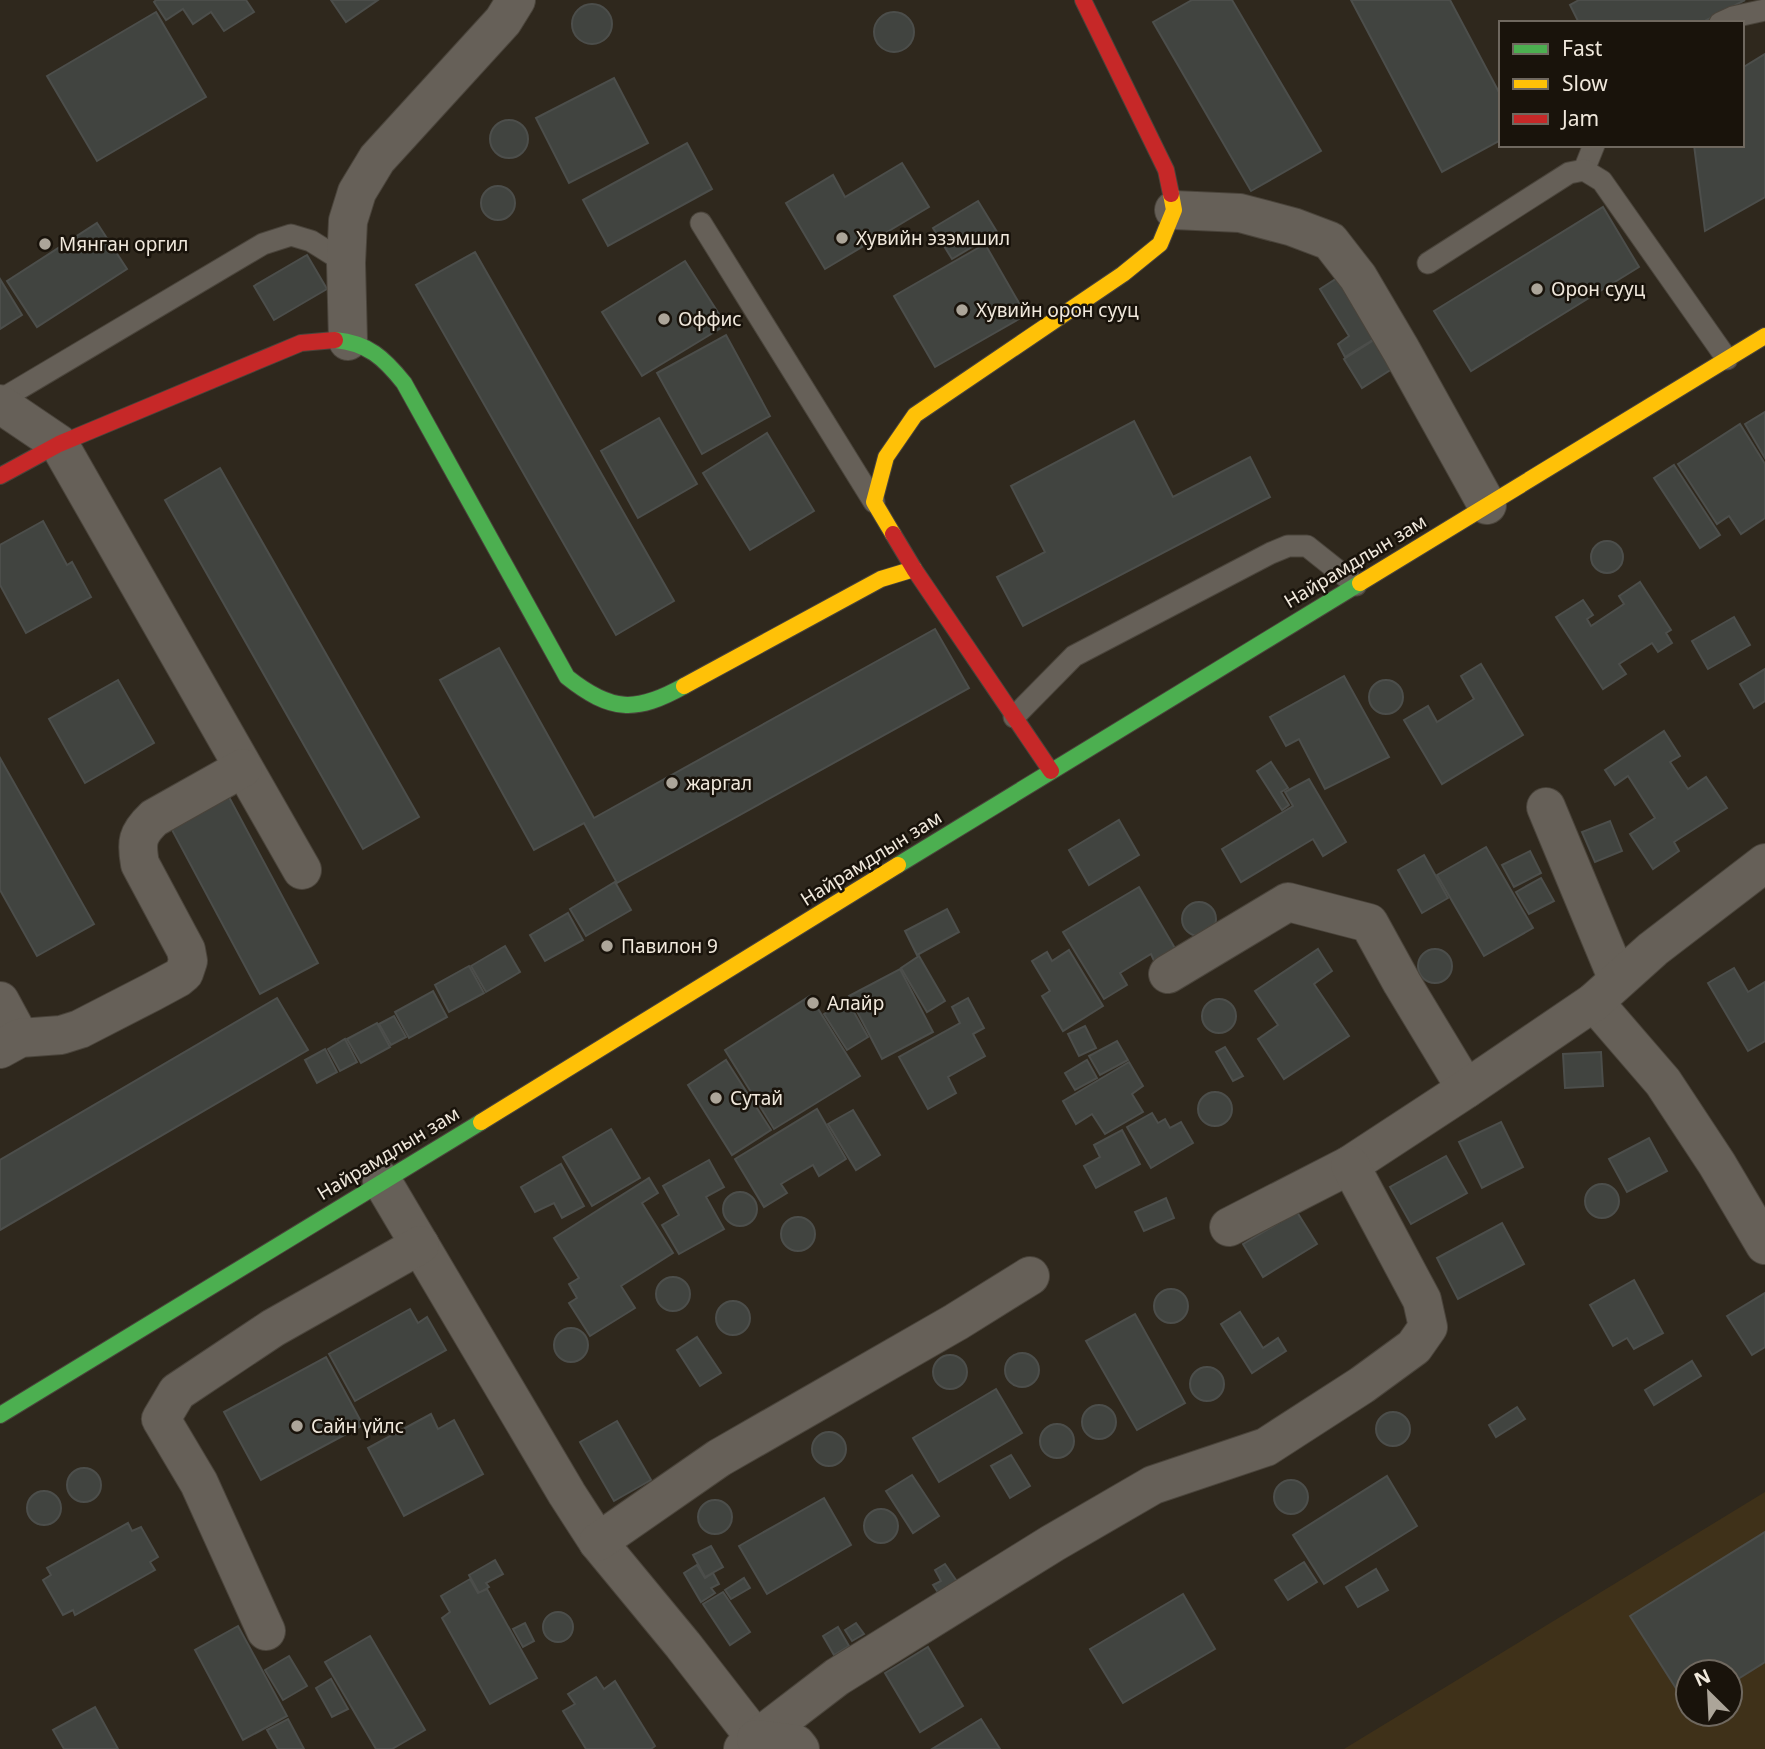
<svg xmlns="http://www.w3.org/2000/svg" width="1765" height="1749" font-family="'Noto Sans',sans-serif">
  <rect width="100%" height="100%" fill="#2f281d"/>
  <path fill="#3f3119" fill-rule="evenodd" d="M 1765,1492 L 1765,1749 L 1344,1749 ZM 1688,1672 L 1730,1672 L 1730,1714 L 1688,1714 Z"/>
  <g fill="#414440" stroke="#4c4e4b" stroke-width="2">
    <polygon points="156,0 246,0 254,12 224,31 211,12 193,24 183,9 166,20 154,2"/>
    <polygon points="331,0 378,0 346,22"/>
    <polygon points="1192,0 1232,0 1321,151 1251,191 1153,22"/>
    <polygon points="1351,0 1450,0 1501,96 1501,140 1442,172"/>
    <polygon points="1579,0 1745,0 1701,23 1579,23 1570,5"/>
    <circle cx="592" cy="24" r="20"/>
    <polygon points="156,12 206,97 97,161 47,76"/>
    <circle cx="894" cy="32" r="20"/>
    <polygon points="1765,54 1765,197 1705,231 1694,145 1742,145 1742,68"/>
    <polygon points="614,78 648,143 569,183 536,118"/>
    <circle cx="509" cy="139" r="19"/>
    <polygon points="687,143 712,189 608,246 583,200"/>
    <polygon points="902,163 929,207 825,269 786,203 833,175 845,197"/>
    <circle cx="498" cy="203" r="17"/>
    <polygon points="978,201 997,232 952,259 933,228"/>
    <polygon points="1603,207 1639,267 1471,371 1434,311"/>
    <polygon points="97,223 127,269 37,327 7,281"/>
    <polygon points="985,244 1026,315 935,367 894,296"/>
    <polygon points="475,252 674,601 616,635 416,285"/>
    <polygon points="307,255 327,289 274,320 254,286"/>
    <polygon points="685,261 726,325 642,376 602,312"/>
    <polygon points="1342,275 1379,336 1345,357 1338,344 1349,336 1320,289"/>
    <polygon points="0,279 22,315 0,329"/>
    <polygon points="1385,333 1403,362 1362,388 1344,359"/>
    <polygon points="726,335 770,416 702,454 657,373"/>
    <polygon points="1765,412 1765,458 1745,424"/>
    <polygon points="659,418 697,484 638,518 601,451"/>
    <polygon points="1134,421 1173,497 1250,457 1270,497 1023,626 997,577 1045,552 1011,486"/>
    <polygon points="1740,424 1765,464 1765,518 1741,534 1729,516 1717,524 1678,464"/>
    <polygon points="767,433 814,511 750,550 703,473"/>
    <polygon points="1674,465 1720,535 1700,548 1654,478"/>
    <polygon points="220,468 419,817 363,849 165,500"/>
    <polygon points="43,521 67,565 72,562 91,597 26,633 0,585 0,545"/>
    <circle cx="1607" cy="557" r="16"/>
    <polygon points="1640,582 1671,630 1666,633 1672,643 1658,652 1652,643 1619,664 1626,674 1603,689 1556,617 1583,600 1593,615 1587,619 1591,626 1624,604 1619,596"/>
    <polygon points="1734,617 1750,645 1708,669 1692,641"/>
    <polygon points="935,629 969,688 617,883 584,823 534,850 440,680 499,648 594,818"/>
    <polygon points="1481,664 1523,735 1442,784 1404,720 1428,706 1437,722 1474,699 1461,676"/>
    <polygon points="1765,669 1765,701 1754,708 1740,684"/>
    <polygon points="1344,676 1389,757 1325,789 1299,739 1286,746 1270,717"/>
    <polygon points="118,680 154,743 85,783 49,719"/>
    <circle cx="1386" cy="697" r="17"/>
    <polygon points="1664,731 1680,756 1670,762 1688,789 1706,777 1727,808 1674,842 1679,851 1653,869 1630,834 1655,818 1628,776 1615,785 1605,770"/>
    <polygon points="0,758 94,924 37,956 0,890"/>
    <polygon points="1271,762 1288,788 1281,792 1289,805 1282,810 1257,771"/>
    <polygon points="1309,779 1346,842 1323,856 1313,839 1241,882 1222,849 1293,806 1285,792"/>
    <polygon points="229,797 318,963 260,994 171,828"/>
    <polygon points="1119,820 1139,855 1089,885 1069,850"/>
    <polygon points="1610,821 1622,851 1595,862 1582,832"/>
    <polygon points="1486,847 1533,928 1484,956 1437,875"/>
    <polygon points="1530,851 1541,873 1514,887 1502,865"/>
    <polygon points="1424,855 1448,898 1422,913 1398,870"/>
    <polygon points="1541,878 1554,901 1529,914 1516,892"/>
    <polygon points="615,882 631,910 586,936 570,909"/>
    <polygon points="1139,887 1176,950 1155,963 1151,954 1120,973 1127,985 1104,999 1063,932"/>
    <circle cx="1199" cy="919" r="17"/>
    <polygon points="947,909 959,932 917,955 905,931"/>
    <polygon points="568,913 583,940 545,961 530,935"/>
    <polygon points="505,946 520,972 486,992 471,966"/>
    <circle cx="1435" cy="966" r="17"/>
    <polygon points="1318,949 1332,971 1314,984 1349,1036 1284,1079 1258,1039 1278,1025 1255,991"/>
    <polygon points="1069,950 1103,1006 1063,1031 1042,996 1050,991 1032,961 1047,952 1052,961"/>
    <polygon points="919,956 945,1001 927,1012 901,968"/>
    <polygon points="469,966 484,993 449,1012 435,985"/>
    <polygon points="1734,968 1748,992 1765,982 1765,1041 1748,1051 1708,983"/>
    <polygon points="900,969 933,1032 882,1059 849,996"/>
    <polygon points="433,991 447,1017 409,1038 395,1012"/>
    <polygon points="810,996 860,1076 774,1129 725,1050"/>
    <polygon points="277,998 308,1050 0,1230 0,1160"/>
    <polygon points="968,998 984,1028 973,1034 985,1056 948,1077 956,1093 928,1109 899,1057 960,1023 952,1007"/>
    <circle cx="1219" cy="1016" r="17"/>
    <polygon points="847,1000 868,1037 847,1050 824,1014"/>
    <polygon points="394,1016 406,1037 391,1045 379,1024"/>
    <polygon points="377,1023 390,1047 361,1063 347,1039"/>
    <polygon points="1085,1026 1096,1048 1079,1056 1068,1034"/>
    <polygon points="345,1039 357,1062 340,1071 328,1049"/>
    <polygon points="1117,1041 1128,1060 1100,1075 1089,1056"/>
    <polygon points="1225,1047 1243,1076 1233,1081 1216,1052"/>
    <polygon points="325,1049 337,1072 317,1083 305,1060"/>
    <polygon points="1601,1052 1603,1086 1565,1088 1563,1054"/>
    <polygon points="726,1060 771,1130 732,1155 688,1085"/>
    <polygon points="1087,1060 1097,1078 1075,1090 1065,1073"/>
    <polygon points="1129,1062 1143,1086 1132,1094 1143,1112 1105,1134 1092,1114 1076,1124 1063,1101"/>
    <circle cx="1215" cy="1109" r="17"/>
    <polygon points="817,1109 846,1159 819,1176 813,1165 781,1184 787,1193 764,1207 735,1159"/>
    <polygon points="853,1110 880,1155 856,1170 828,1124"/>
    <polygon points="1152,1113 1158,1123 1165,1119 1170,1128 1181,1122 1193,1143 1151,1168 1127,1127"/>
    <polygon points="1501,1122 1523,1167 1482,1188 1459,1142"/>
    <polygon points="611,1129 640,1178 592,1206 563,1157"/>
    <polygon points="1122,1130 1140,1164 1096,1188 1084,1166 1100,1157 1094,1145"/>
    <polygon points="1649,1138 1667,1171 1627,1192 1609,1159"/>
    <polygon points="1446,1156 1467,1193 1411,1224 1390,1187"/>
    <polygon points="709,1160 724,1187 706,1197 724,1229 679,1254 662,1225 679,1215 663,1186"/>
    <polygon points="561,1164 584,1206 562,1218 554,1203 535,1212 521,1187"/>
    <polygon points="649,1178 658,1193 642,1203 673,1253 621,1286 635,1308 590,1336 569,1303 577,1298 569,1284 579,1278 554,1238"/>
    <circle cx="1602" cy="1201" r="17"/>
    <circle cx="740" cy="1209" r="17"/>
    <polygon points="1166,1198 1174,1218 1144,1231 1135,1212"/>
    <polygon points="1297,1212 1317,1244 1263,1277 1243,1244"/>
    <circle cx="798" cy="1234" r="17"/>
    <polygon points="1502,1223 1524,1264 1458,1299 1437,1258"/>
    <circle cx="673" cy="1294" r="17"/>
    <polygon points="1634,1280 1663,1333 1634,1349 1627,1338 1613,1346 1590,1305"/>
    <circle cx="1171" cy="1306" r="17"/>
    <polygon points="1765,1293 1765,1347 1752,1355 1727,1316"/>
    <circle cx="733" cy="1318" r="17"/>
    <polygon points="410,1309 418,1323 427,1317 446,1350 355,1401 329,1354"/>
    <polygon points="1240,1312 1263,1348 1278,1338 1286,1351 1252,1373 1221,1324"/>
    <polygon points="1135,1314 1185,1403 1137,1430 1086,1341"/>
    <circle cx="571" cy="1345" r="17"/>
    <polygon points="697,1337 721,1373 700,1386 677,1350"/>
    <circle cx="1022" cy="1370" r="17"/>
    <circle cx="950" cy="1372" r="17"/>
    <polygon points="326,1357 363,1425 261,1480 224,1412"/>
    <polygon points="1692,1361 1701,1376 1654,1405 1645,1390"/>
    <circle cx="1207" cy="1384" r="17"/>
    <polygon points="996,1389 1022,1433 939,1482 913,1438"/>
    <circle cx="1099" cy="1422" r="17"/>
    <polygon points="1517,1407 1525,1419 1496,1437 1489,1425"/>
    <circle cx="1393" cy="1429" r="17"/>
    <polygon points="431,1414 438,1429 454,1420 483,1474 404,1516 368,1448"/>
    <polygon points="617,1421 651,1480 614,1501 580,1442"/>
    <circle cx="1057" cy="1441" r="17"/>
    <circle cx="829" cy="1449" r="17"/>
    <polygon points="1011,1455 1030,1486 1010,1498 991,1466"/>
    <circle cx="84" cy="1485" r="17"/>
    <polygon points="912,1475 939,1516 913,1533 886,1491"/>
    <polygon points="1387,1476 1417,1526 1324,1584 1293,1535"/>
    <circle cx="1291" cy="1497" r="17"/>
    <circle cx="44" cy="1508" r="17"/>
    <polygon points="824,1498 851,1545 767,1594 739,1546"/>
    <circle cx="715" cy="1517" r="17"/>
    <circle cx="881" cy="1526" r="17"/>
    <polygon points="128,1523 132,1531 141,1527 158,1557 150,1562 155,1570 75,1615 73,1610 63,1615 43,1580 51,1575 47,1568"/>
    <polygon points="1765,1532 1765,1662 1730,1684 1730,1672 1688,1672 1688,1707 1630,1616"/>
    <polygon points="711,1546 723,1567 705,1577 693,1555"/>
    <polygon points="495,1560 503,1574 486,1583 489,1587 479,1593 469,1575"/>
    <polygon points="1304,1562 1317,1582 1288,1600 1275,1580"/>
    <polygon points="945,1564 958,1583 939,1594 933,1585 941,1581 935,1570"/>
    <polygon points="697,1565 705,1578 713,1573 719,1584 711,1588 715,1593 701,1602 684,1573"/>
    <polygon points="1376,1569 1388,1590 1358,1607 1346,1587"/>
    <polygon points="744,1578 750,1588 731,1599 725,1590"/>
    <polygon points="470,1579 478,1593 487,1589 537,1678 490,1704 442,1618 450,1612 441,1596"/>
    <polygon points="723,1592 750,1632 730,1645 703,1604"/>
    <polygon points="1183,1594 1215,1649 1123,1703 1090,1649"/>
    <circle cx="558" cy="1627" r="15"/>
    <polygon points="525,1623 534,1641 523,1647 513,1629"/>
    <polygon points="856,1623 864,1634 852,1641 845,1630"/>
    <polygon points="238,1626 287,1716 243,1740 195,1650"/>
    <polygon points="838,1627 849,1646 834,1655 823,1636"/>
    <polygon points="370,1636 425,1730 392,1749 376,1749 325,1662"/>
    <polygon points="928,1647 963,1706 920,1732 885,1673"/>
    <polygon points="289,1656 307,1686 283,1700 265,1670"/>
    <polygon points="596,1677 604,1689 615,1681 655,1746 651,1749 586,1749 563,1711 575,1704 568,1694"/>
    <polygon points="331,1679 348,1709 332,1717 316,1688"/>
    <polygon points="95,1707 118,1749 64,1749 53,1730"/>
    <polygon points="288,1719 304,1749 278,1749 267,1730"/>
    <polygon points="981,1719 1000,1749 932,1749"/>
  </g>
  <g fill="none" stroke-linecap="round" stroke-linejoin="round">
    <g stroke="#4a443b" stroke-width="23">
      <g id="lane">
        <polyline points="1720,23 1733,17 1765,10"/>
        <polyline points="1584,170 1594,145"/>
        <polyline points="701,223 874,502"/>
        <polyline points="1428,263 1569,173 1584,170 1602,181 1727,359"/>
        <polyline points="0,400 263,244 291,235 311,241 346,263"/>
        <polyline points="1014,717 1074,656 1271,553 1288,546 1307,546 1356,585"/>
      </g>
    </g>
    <g stroke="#4a443b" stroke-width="40">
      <g id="street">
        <polyline points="1174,210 1240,213 1293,227 1330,241 1358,277 1401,350 1487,505"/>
        <polyline points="348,341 346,263 348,221 357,192 377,159 503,21 516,0"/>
        <polyline points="0,404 59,444 302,870"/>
        <polyline points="1546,807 1618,980"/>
        <polyline points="1168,974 1288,902 1369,923 1402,983 1466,1089"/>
        <polyline points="0,1001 20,1038"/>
        <polyline points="1594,1002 1663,1082 1717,1164 1765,1245"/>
        <path d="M 0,1049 L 20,1038 L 61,1035 L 80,1029 L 152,992 L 178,978 L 184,973 L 188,961 L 186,950 L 140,864 C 136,842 137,834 154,818 L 243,768"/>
        <polyline points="382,1181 567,1494 598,1542 683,1645 756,1739 743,1749"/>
        <polyline points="1229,1227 1350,1165 1466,1089 1594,1002 1653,949 1765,863"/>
        <polyline points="598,1542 719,1458 956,1322 1030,1276"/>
        <polyline points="266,1631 199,1483 161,1419 177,1392 273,1328 420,1245"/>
        <polyline points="756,1739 837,1677 1053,1543 1153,1485 1266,1447 1362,1385 1414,1347 1428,1327 1422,1300 1350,1165"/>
        <polyline points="756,1739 796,1744 800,1749"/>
      </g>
    </g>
    <g stroke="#4a443b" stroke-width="18">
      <g id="fast">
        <path d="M 335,340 C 368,343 384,358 404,383 L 567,677 C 611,712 636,713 684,686"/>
        <polyline points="898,865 1360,583"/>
        <polyline points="0,1415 481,1122"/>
      </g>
    </g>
    <g stroke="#4a443b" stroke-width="18">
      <g id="slow">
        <polyline points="893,534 874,502 886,457 915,415 1123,274 1160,244 1174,210 1171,194"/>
        <polyline points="1360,583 1765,336"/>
        <polyline points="684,686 881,579 914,569"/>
        <polyline points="481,1122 898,865"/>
      </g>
    </g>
    <g stroke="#4a443b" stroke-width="18">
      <g id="jam">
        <polyline points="1083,0 1166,170 1171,194"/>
        <polyline points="0,476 59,444 301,343 335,340"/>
        <polyline points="893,534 914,569 1051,771"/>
      </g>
    </g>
    <use href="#lane" stroke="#666058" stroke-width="21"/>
    <use href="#street" stroke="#666058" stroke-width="38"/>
    <use href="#fast" stroke="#4caf50" stroke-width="16"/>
    <use href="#slow" stroke="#ffc107" stroke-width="16"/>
    <use href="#jam" stroke="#c62828" stroke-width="16"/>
  </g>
  <g fill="#aca599" stroke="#19130b" stroke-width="2.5">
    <circle cx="842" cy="238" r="7"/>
    <circle cx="45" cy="244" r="7"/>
    <circle cx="1537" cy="289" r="7"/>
    <circle cx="962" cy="310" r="7"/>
    <circle cx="664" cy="319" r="7"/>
    <circle cx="672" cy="783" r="7"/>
    <circle cx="607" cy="946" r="7"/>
    <circle cx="813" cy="1003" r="7"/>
    <circle cx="716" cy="1098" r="7"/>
    <circle cx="297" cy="1426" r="7"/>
  </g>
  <g text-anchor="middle" stroke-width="5" stroke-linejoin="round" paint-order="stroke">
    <g font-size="19" fill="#f0e8dc" stroke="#19130b" text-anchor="start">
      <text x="856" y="245">Хувийн эзэмшил</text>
      <text x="59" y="251">Мянган оргил</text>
      <text x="1551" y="296">Орон сууц</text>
      <text x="976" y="317">Хувийн орон сууц</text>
      <text x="678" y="326">Оффис</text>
      <text x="686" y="790">жаргал</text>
      <text x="621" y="953">Павилон 9</text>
      <text x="827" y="1010">Алайр</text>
      <text x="730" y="1105">Сутай</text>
      <text x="311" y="1433">Сайн үйлс</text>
    </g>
    <g font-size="19" fill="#f0e8dc" stroke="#19130b">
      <text transform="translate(1355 561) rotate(-31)" y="7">Найрамдлын зам</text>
      <text transform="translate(871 858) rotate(-32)" y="7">Найрамдлын зам</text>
      <text transform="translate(388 1153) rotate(-31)" y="7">Найрамдлын зам</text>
    </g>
  </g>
  <rect x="1499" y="21" width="245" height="126" fill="#19130b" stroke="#6f685f" stroke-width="2"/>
  <rect x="1513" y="44" width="35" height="10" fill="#4caf50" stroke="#6f685f" stroke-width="2"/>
  <text x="1562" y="56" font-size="21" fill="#f0e8dc">Fast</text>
  <rect x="1513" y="79" width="35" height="10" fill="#ffc107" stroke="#6f685f" stroke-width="2"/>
  <text x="1562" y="91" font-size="21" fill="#f0e8dc">Slow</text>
  <rect x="1513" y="114" width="35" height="10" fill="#c62828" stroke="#6f685f" stroke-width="2"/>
  <text x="1562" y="126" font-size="21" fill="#f0e8dc">Jam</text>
  <g transform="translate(1709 1693) rotate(336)"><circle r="33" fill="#19130b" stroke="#6f685f" stroke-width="2"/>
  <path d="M0-5L12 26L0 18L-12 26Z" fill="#aca599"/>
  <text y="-10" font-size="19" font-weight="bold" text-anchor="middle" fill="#f0e8dc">N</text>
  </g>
</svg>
